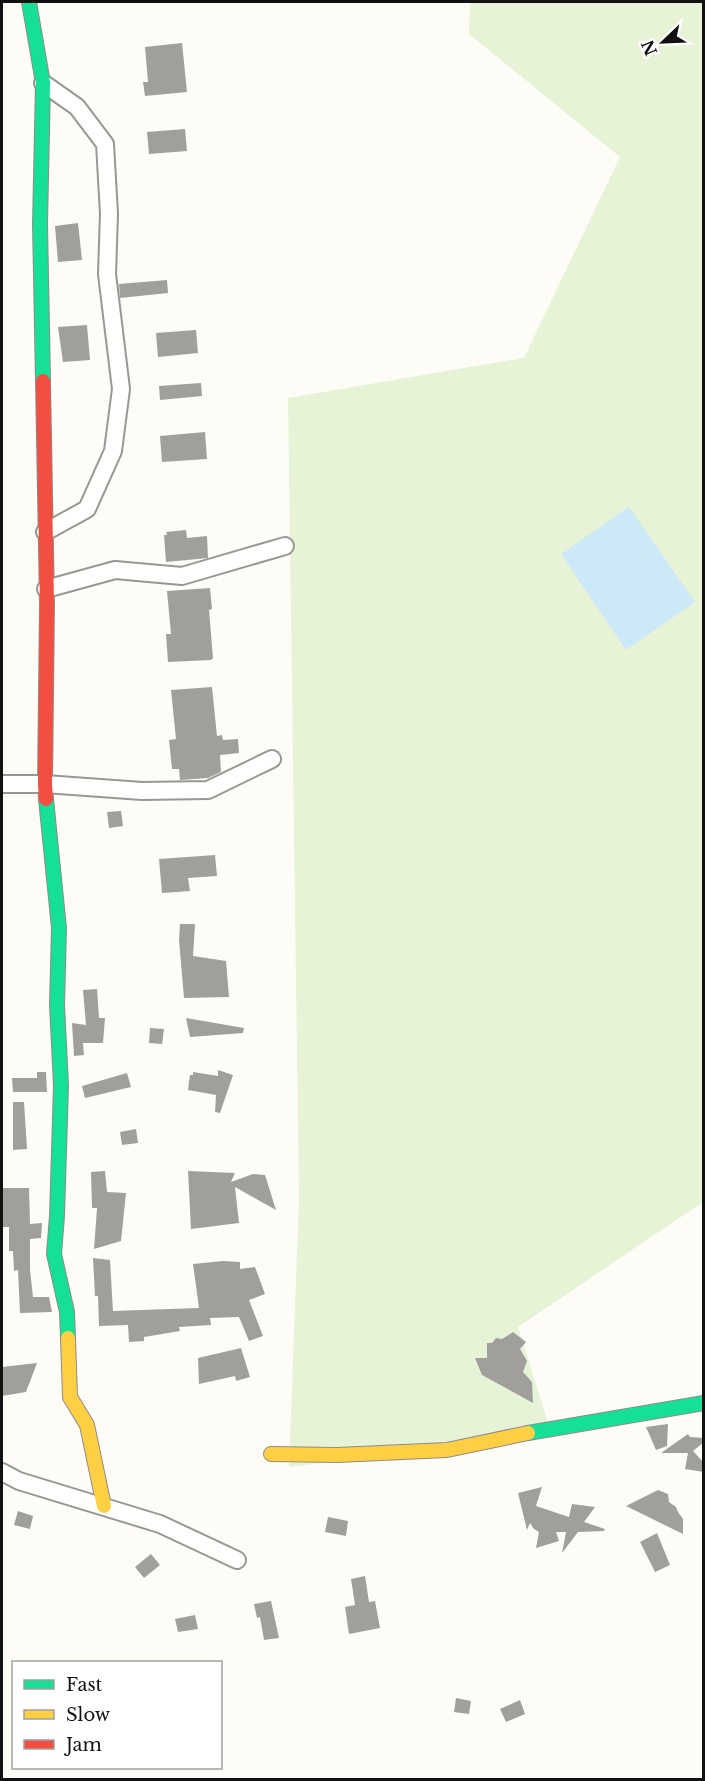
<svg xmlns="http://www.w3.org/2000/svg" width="705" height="1781" font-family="'Libre Baskerville',serif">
  <rect width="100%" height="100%" fill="#fdfcf7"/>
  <polygon fill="#e7f3d7" points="470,2 703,2 703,1202 518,1327 549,1426 393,1454 289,1467 299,1199 288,398 524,358 620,157 469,34"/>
  <polygon fill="#cde8f7" points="629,507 695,602 626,650 561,554"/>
  <g fill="#a19f9c">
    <polygon points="182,43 187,92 145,96 143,82 148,82 145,47"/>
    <polygon points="185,129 187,151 149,154 147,132"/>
    <polygon points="78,223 82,260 58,262 55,226"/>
    <polygon points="167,280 168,293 120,298 119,284"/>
    <polygon points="87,325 90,360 63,362 58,327"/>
    <polygon points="196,330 198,353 158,357 156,333"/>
    <polygon points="201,383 202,396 160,400 159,386"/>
    <polygon points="205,432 207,459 162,462 160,436"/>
    <polygon points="186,530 187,538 207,536 208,558 166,562 164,535 167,535 166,532"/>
    <polygon points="210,588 212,609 209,610 213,658 211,660 168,662 166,634 171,634 167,591"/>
    <polygon points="212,687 217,736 222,735 223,740 238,739 239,753 220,755 221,772 208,778 180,780 179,769 172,769 169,740 176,739 171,690"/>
    <polygon points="121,811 123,826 109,828 107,812"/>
    <polygon points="215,855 217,876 188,878 190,891 162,893 159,859"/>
    <polygon points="180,924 195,924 193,956 226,961 229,997 184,998 179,940"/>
    <polygon points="97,989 99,1018 105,1018 103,1043 83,1043 84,1055 74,1056 72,1023 86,1025 83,990"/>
    <polygon points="186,1018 244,1028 243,1033 190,1037"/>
    <polygon points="150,1028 164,1029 162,1044 149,1043"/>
    <polygon points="218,1070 233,1075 220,1113 215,1112 216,1095 188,1090 190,1075 193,1075 193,1072 218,1076"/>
    <polygon points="37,1072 46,1072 47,1092 13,1092 12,1078 37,1078"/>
    <polygon points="127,1073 131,1087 85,1098 82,1086"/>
    <polygon points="13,1102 24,1102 27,1149 13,1150"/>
    <polygon points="136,1129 138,1143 122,1145 120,1132"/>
    <polygon points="105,1171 107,1192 126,1193 121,1241 94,1249 97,1208 92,1208 91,1172"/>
    <polygon points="188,1171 235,1173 231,1182 253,1174 265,1175 276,1210 235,1187 239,1223 191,1229"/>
    <polygon points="2,1188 29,1188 30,1224 42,1223 41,1238 30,1239 30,1270 33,1297 49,1297 52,1312 20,1313 18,1270 14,1271 13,1251 9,1251 9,1227 2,1227"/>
    <polygon points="93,1258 110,1260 113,1311 199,1308 193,1264 223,1261 240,1262 240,1269 255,1267 265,1294 249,1300 263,1336 249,1341 239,1317 210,1318 211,1325 179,1327 180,1331 144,1337 144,1341 129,1342 128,1325 99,1326 98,1296 95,1296"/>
    <polygon points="513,1332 526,1342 520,1349 527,1361 523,1372 532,1382 533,1403 482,1375 475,1358 487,1358 487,1343 492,1343 496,1338 502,1339"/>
    <polygon points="241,1348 250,1377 236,1381 235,1376 199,1384 198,1358"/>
    <polygon points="37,1363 26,1392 2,1396 2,1367"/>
    <polygon points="668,1424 667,1446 656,1450 646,1427"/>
    <polygon points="688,1434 690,1437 704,1438 704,1442 693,1451 704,1463 704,1472 685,1469 688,1453 661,1453"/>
    <polygon points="542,1487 536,1506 569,1517 572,1504 595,1507 584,1522 605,1529 604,1531 578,1532 562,1553 566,1532 556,1532 559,1541 536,1548 539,1532 534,1529 530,1523 527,1530 518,1493"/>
    <polygon points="658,1490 668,1494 669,1502 676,1507 678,1512 683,1519 683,1534 626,1506"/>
    <polygon points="18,1511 33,1516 30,1529 14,1525"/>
    <polygon points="328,1517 348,1521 346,1536 325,1532"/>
    <polygon points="657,1533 670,1565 655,1572 640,1542"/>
    <polygon points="151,1554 160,1565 144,1578 135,1567"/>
    <polygon points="365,1576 369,1602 375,1601 380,1628 349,1634 345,1607 355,1605 351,1579"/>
    <polygon points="271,1601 279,1638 264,1640 260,1617 257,1618 254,1604"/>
    <polygon points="195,1615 198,1629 178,1632 175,1619"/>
    <polygon points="456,1698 471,1701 469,1714 454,1712"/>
    <polygon points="520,1700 525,1714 506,1722 500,1709"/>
  </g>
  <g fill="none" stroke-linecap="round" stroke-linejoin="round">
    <g stroke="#979795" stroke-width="20">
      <g id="street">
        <polyline points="43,83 77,107 105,144 109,214 107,274 121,389 113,451 87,509 45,532"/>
        <polyline points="46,589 115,570 182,576 285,546"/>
        <polyline points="2,784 45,784 142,791 208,790 272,759"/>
        <polyline points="2,1472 19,1481 160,1524 237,1560"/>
      </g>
    </g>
    <g stroke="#8e8d8b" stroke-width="16">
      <g id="fast">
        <polyline points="29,2 43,83 40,224 43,381"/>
        <polyline points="46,799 59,928 57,1005 61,1085 57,1216 54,1254 67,1312 68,1338"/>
        <polyline points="528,1433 704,1403"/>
      </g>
    </g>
    <g stroke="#8e8d8b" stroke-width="16">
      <g id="slow">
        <polyline points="68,1338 70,1397 87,1425 104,1506"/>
        <polyline points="271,1454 337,1455 447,1450 528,1433"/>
      </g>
    </g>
    <g stroke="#8e8d8b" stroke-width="16">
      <polyline id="jam" points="43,381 47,604 45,784 46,799"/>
    </g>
    <use href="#street" stroke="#fffffe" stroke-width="16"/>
    <use href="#fast" stroke="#16e098" stroke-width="14"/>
    <use href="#slow" stroke="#ffcf43" stroke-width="14"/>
    <use href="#jam" stroke="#f24e42" stroke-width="14"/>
  </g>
  <rect width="705" height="1781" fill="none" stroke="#111111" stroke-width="6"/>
  <rect x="12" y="1661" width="210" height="108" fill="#ffffff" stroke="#a0a0a0" stroke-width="1.5"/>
  <rect x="24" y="1680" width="30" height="9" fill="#16e098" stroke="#a0a0a0" stroke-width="1.5"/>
  <text x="66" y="1691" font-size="18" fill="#111111">Fast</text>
  <rect x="24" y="1710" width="30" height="9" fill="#ffcf43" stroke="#a0a0a0" stroke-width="1.5"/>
  <text x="66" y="1721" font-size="18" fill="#111111">Slow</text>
  <rect x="24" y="1740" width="30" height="9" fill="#f24e42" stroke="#a0a0a0" stroke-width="1.5"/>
  <text x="66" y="1751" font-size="18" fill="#111111">Jam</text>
  <g transform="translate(663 42) rotate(247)" stroke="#ffffff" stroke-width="4.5" paint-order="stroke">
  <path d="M0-4.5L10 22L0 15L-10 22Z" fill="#111111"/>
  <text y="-9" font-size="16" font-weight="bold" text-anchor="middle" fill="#111111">N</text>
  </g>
</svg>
